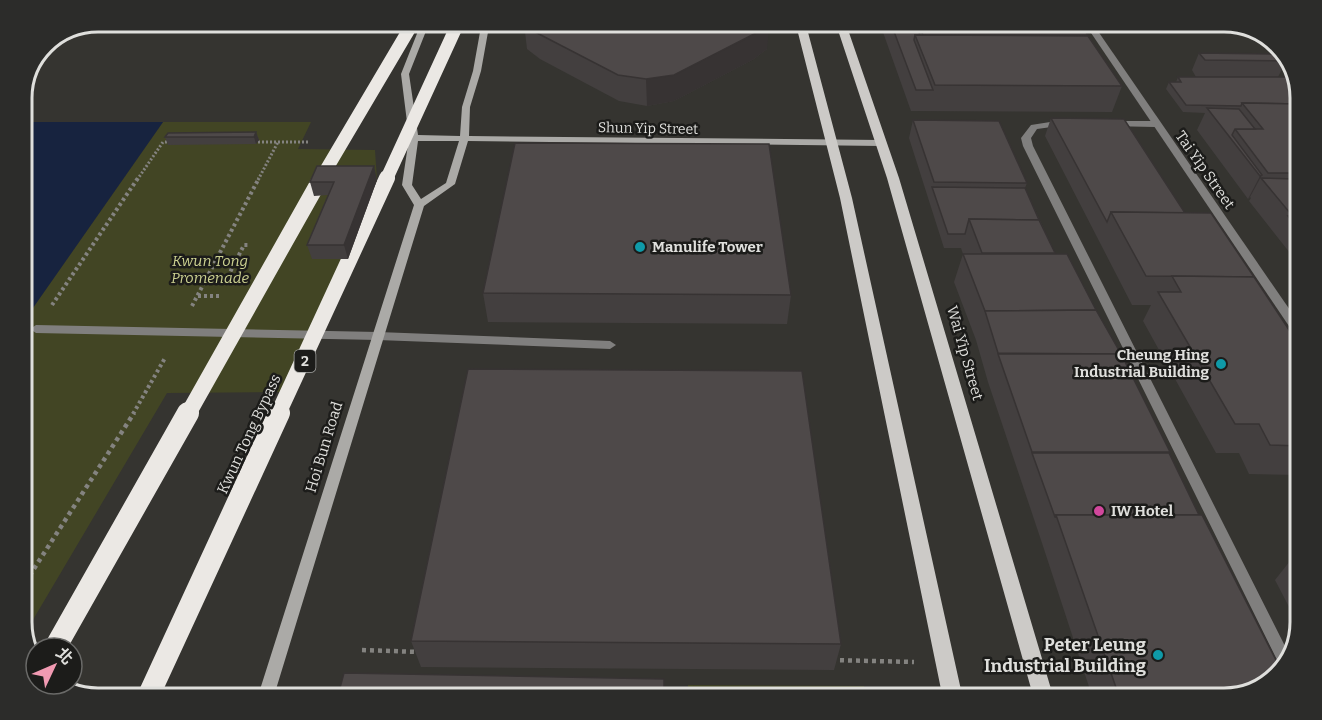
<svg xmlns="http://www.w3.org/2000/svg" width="1322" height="720" font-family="Bitter,'Noto Sans TC',serif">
  <rect width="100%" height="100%" fill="#353430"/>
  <g fill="#424524">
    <polygon points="163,122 311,122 298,149 375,150 377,180 294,392 167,393 24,635 21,628 21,325"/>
    <polygon points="688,685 864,686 866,699 688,699"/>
  </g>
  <polygon fill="#17233f" points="21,122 163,122 21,325"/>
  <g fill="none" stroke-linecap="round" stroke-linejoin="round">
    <g stroke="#848380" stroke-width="3" stroke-dasharray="2 2" stroke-linecap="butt">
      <polyline points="1257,28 1264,38"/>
      <polyline points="1270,45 1277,45"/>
      <polyline points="254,142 309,142"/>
      <polyline points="137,180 163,142 171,142"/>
      <polyline points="258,180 278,142"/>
    </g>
    <g stroke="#848380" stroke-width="4" stroke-dasharray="3 3" stroke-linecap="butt">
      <polyline points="225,282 244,245 250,245"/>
      <polyline points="198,296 221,296"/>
      <polyline points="52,305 138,178"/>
      <polyline points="192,306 259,178"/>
      <polyline points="133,414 165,358"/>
    </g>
    <g stroke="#848380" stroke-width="4.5" stroke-dasharray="4 4" stroke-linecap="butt">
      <polyline points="21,589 134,413"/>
      <polyline points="362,650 419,652"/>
      <polyline points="832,660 914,662"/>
    </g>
    <g fill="#807f7e" fill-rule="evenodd">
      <polygon points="1063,120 1067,123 1066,125 1037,129 1031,138 1033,146 1291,658 1282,670 1023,146 1021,138 1031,125"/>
      <polygon points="1111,121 1155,121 1159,124 1155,127 1108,126 1107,124"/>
      <polygon points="378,332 610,341 616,345 610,349 378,340 372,336"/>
    </g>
    <polygon fill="#807f7e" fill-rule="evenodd" points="36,325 378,332 384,336 378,340 36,333 30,329"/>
    <polygon fill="#807f7e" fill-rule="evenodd" points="1083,21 1091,21 1301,326 1301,339 1297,338"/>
    <path fill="#abaaa7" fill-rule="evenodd" d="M 422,21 L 430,21 L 409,74 L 418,135 L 460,136 L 462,107 L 473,71 L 482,21 L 490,21 L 481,71 L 470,107 L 469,136 L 881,140 L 886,143 L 881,146 L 468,141 L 455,184 L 424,206 L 273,699 L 257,699 L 414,205 L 402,185 L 409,138 L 401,74 ZM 418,141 L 459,141 L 446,183 L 421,199 L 412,185 Z"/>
    <g fill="#cccac7" fill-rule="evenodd">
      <polygon points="795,21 805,21 852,198 963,699 943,699 840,198"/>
      <polygon points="835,21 845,21 899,178 1054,699 1034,699 887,178"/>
    </g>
    <g stroke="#ebe8e4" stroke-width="13">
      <polyline points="320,180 414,21"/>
      <polyline points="386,180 459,21"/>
    </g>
    <g stroke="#ebe8e4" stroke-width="16">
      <polyline points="188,414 321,178"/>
      <polyline points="278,414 387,178"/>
    </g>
    <g stroke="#ebe8e4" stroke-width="22">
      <polyline points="55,648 188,413"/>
      <polyline points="147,699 279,413"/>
    </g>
  </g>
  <g fill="#433f3f">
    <polygon points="879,21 1078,21 1122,86 1112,112 911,111"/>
    <polygon points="524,23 767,49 754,59 674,101 647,106 619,101 540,59 527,49"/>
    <polygon points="1199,53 1286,61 1278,77 1301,95 1301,267 1249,201 1251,198 1250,197 1248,199 1197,130 1205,113 1183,112 1166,89 1169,82 1176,82 1178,77 1196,77 1192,70"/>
    <polygon points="1051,118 1185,213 1301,348 1301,475 1249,474 1239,453 1216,453 1143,321 1151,305 1132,305 1045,136"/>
    <polygon points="913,120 1027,183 1025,188 1055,253 1170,452 1169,453 1225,699 1093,699 1042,543 988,382 976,340 954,282 963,254 961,248 944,248 909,138"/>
    <polygon points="256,132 259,140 256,144 168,145 165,137"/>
    <polygon points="377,180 348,259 312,259 307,245 328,195 314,196 310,182"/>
    <polygon points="483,293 791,295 787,324 488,322"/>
    <polygon points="1290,561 1301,561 1301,623 1300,628 1275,580"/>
    <polygon points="411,641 841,644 834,670 421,667"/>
  </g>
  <g fill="#373333">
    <polygon points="770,21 767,49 754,59 674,101 647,106 646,79"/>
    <polygon points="256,132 259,140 256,144 254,137"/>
    <polygon points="374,166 377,180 348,259 344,245"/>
    <polygon points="1262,175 1250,197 1248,199 1260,176"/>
  </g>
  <g fill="#4e4949" stroke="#373333" stroke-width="1.5">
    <polygon points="525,21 770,21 770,23 756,33 674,75 646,79 618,75 537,33 524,23"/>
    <polygon points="890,21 914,21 920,35 915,35 914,40 933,90 916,90"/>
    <polygon points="917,21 1078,21 1088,35 923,35"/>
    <polygon points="915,35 1088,36 1122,86 935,85"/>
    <polygon points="1199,53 1279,54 1286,61 1205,60"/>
    <polygon points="1178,77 1289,77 1301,95 1301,104 1242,103 1241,106 1186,105 1169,82 1181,82"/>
    <polygon points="1242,103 1301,104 1301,177 1297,173 1268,173 1235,129 1263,129"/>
    <polygon points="1207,108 1239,109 1255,129 1235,129 1232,135 1262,175 1260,176"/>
    <polygon points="1051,118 1124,119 1185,213 1111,212 1107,222"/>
    <polygon points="913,120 999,121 1027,183 934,182"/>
    <polygon points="256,132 254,137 165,137 168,133"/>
    <polygon points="515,143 769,144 791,295 483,293"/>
    <polygon points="317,166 374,166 344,245 307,245 334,182 310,182"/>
    <polygon points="1261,178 1294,179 1301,187 1301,213 1290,213"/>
    <polygon points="932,187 1025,188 1039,220 969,219 965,234 948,234"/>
    <polygon points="1111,212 1211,213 1254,277 1146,276"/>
    <polygon points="1288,216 1301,216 1301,233"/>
    <polygon points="969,219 1039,220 1055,253 982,253"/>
    <polygon points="963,254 1067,254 1096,310 985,311"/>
    <polygon points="1172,276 1254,277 1301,348 1301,446 1270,445 1259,424 1235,424 1158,292 1181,292"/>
    <polygon points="1096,310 1121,354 998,353 985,311"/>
    <polygon points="998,354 1121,354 1170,452 1032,452"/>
    <polygon points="468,369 802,371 841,644 411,641"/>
    <polygon points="1032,453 1169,453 1199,515 1056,515 1057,517 1055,517"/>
    <polygon points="1056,515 1202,515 1281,670 1267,686 1225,699 1120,699"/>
    <polygon points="1290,561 1301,561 1301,580"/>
    <polygon points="344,673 664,679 664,699 337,699"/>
  </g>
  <g fill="#0f9aa8" stroke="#1c1c1a" stroke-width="2">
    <circle cx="640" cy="247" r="6"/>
    <circle cx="1221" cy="364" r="6"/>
    <circle cx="1158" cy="655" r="6"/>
  </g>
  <circle fill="#d1479c" stroke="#1c1c1a" stroke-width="2" cx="1099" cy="511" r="6"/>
  <g text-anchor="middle" stroke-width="5" stroke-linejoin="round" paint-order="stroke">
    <g font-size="14" fill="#dfdfdc" stroke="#1c1c1a">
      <text transform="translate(648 128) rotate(1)" y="5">Shun Yip Street</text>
    </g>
    <rect fill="#1c1c1a" stroke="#a4a4a2" stroke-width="1.5" x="294.5" y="350" width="21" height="22" rx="4.5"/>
    <g font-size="14" font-weight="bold" fill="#dfdfdc">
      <text x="305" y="366">2</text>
    </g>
    <g font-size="15" fill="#dfdfdc" stroke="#1c1c1a">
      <text transform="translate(1205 170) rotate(55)" y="5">Tai Yip Street</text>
      <text transform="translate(965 353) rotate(74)" y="5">Wai Yip Street</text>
      <text transform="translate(249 434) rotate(-65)" y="5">Kwun Tong Bypass</text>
      <text transform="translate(324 447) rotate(-73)" y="5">Hoi Bun Road</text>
    </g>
    <g font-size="15" font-weight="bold" fill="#dfdfdc" stroke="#1c1c1a" text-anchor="start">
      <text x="652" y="252">Manulife Tower</text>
      <text x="1209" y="360" text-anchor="end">Cheung Hing<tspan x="1209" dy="17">Industrial Building</tspan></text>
      <text x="1111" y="516">IW Hotel</text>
    </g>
    <g font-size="15" font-style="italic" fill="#cbd090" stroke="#1c1c1a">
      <text x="210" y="266">Kwun Tong<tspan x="210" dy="17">Promenade</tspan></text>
    </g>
    <g font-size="18" font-weight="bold" fill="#dfdfdc" stroke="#1c1c1a" text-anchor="end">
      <text x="1146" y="651">Peter Leung<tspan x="1146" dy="21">Industrial Building</tspan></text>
    </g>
  </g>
  <path d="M0 0H1322V720H0ZM98 32H1224A66 66 0 0 1 1290 98V622A66 66 0 0 1 1224 688H98A66 66 0 0 1 32 622V98A66 66 0 0 1 98 32Z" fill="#2c2c2a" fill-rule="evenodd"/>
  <path fill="none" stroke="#dfdfdc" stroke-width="3" d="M98 32H1224A66 66 0 0 1 1290 98V622A66 66 0 0 1 1224 688H98A66 66 0 0 1 32 622V98A66 66 0 0 1 98 32Z"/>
  <g transform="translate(54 666) rotate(46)"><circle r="28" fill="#1c1c1a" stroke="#6a6a68" stroke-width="1.5"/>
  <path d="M0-4.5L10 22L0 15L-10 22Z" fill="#f19ab2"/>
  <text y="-9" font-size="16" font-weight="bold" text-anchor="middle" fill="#dfdfdc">北</text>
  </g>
</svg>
